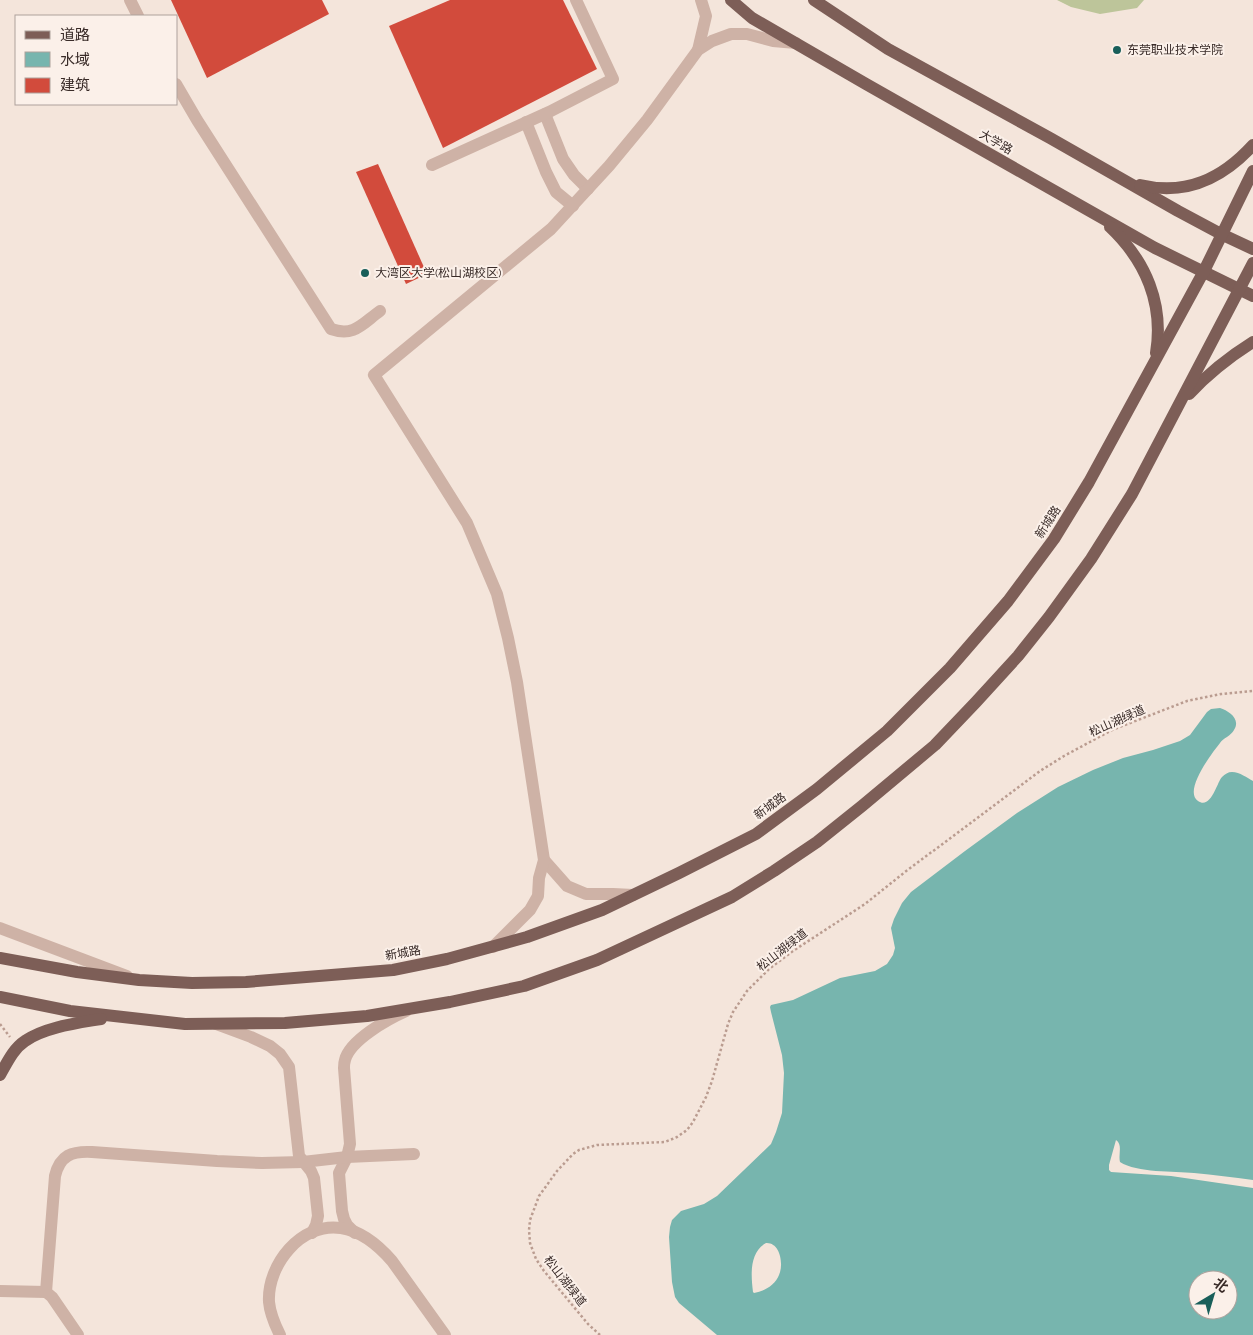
<svg xmlns="http://www.w3.org/2000/svg" width="1253" height="1335" font-family="Raleway,'Noto Sans SC',sans-serif">
  <rect width="100%" height="100%" fill="#f4e5db"/>
  <polygon fill="#bdc59a" points="1057,0 1144,0 1137,8 1100,14 1071,7"/>
  <path fill="#77b5ae" fill-rule="evenodd" d="M 1220,708 C 1229,711 1241,719 1234,730 C 1231,736 1223,738 1220,743 C 1212,753 1183,791 1198,801 C 1211,810 1217,782 1222,777 C 1225,774 1228,772 1232,772 C 1240,772 1247,778 1253,781 L 1253,1180 C 1233,1177 1214,1175 1194,1173 C 1174,1171 1137,1173 1120,1162 C 1118,1154 1123,1145 1116,1140 L 1109,1165 L 1109,1170 L 1111,1172 L 1171,1176 L 1253,1188 L 1253,1335 L 717,1335 L 679,1303 L 675,1297 L 672,1282 L 669,1237 L 670,1227 L 672,1220 L 681,1211 L 704,1204 L 717,1196 L 771,1144 L 776,1132 L 782,1113 L 784,1073 L 782,1055 L 771,1012 L 770,1007 L 771,1005 L 793,1000 L 840,978 L 875,971 L 887,964 L 893,955 L 895,948 L 891,928 L 894,919 L 902,903 L 911,892 L 965,851 L 1017,813 L 1058,787 L 1093,770 L 1123,758 L 1153,750 L 1180,741 L 1190,735 L 1207,712 L 1211,709 ZM 766,1243 C 780,1242 784,1264 779,1275 C 775,1285 765,1291 754,1293 L 753,1292 C 751,1275 749,1253 766,1243 ZM 1198,1280 L 1228,1280 L 1228,1310 L 1198,1310 Z"/>
  <g fill="#d24b3c">
    <polygon points="171,0 322,0 329,14 207,78"/>
    <polygon points="450,0 563,0 597,69 443,148 389,26"/>
    <polygon points="378,164 427,274 406,284 356,172"/>
  </g>
  <g fill="none" stroke-linecap="round" stroke-linejoin="round">
    <g stroke="#ba9c90" stroke-width="2.5" stroke-dasharray="2.5 2.5" stroke-linecap="butt">
      <polyline points="0,1024 10,1037"/>
      <polyline points="600,1335 588,1324 544,1271 536,1259 530,1243 529,1230 530,1220 539,1196 557,1171 573,1154 579,1150 597,1145 665,1142 677,1137 687,1130 693,1122 706,1097 712,1081 728,1024 733,1012 747,991 769,969 793,951 865,904 905,872 1040,771 1064,756 1112,730 1187,701 1221,694 1253,691"/>
    </g>
    <g stroke="#ceb2a6" stroke-width="12">
      <polyline points="130,0 138,16"/>
      <polyline points="698,50 706,16 701,0"/>
      <path d="M 176,84 L 197,120 L 331,329 C 354,337 362,324 380,311"/>
      <polyline points="545,114 563,159 574,175 588,189"/>
      <polyline points="526,122 546,172 556,192 573,206"/>
      <polyline points="432,165 549,112 613,79 576,0"/>
      <polyline points="544,860 567,886 586,894 613,894 633,895"/>
      <polyline points="0,928 127,976"/>
      <polyline points="493,947 530,910 538,896 539,878 544,860 517,682 508,638 497,594 467,523 374,375 551,229 609,166 647,120 698,50 712,41 731,34 747,34 773,41 796,43"/>
      <polyline points="216,1024 251,1037 270,1046 280,1054 289,1067 299,1156 311,1171 314,1178 318,1216 316,1225 312,1233"/>
      <path d="M 355,1233 L 347,1225 L 344,1219 L 342,1211 L 339,1173 L 347,1157 L 350,1144 L 344,1068 C 344,1066 344,1063 345,1060 C 350,1040 388,1019 406,1011"/>
      <polyline points="0,1291 46,1292"/>
      <path d="M 78,1335 L 52,1297 L 46,1292 L 55,1176 C 60,1155 72,1151 92,1152 L 217,1161 L 262,1163 L 303,1162 L 347,1157 L 414,1154"/>
      <path d="M 280,1335 C 275,1325 270,1313 269,1302 C 267,1265 301,1222 341,1228 C 361,1231 379,1246 392,1261 L 445,1335"/>
    </g>
    <g stroke="#7d5e57" stroke-width="12">
      <polyline points="731,0 752,18 866,84 1155,248 1253,296"/>
      <polyline points="814,0 888,49 1050,138 1178,211 1221,234 1253,249"/>
      <path d="M 1140,185 C 1186,196 1222,179 1253,145"/>
      <path d="M 1110,227 C 1146,261 1164,304 1156,353"/>
      <path d="M 1189,394 C 1208,374 1229,357 1253,342"/>
      <polyline points="0,958 77,972 139,980 192,983 246,982 393,970 447,959 527,937 602,910 679,873 756,834 817,789 887,731 950,668 1008,601 1054,539 1089,482 1204,271 1253,171"/>
      <polyline points="0,997 70,1011 185,1024 285,1023 367,1016 450,1002 524,986 597,960 732,897 774,871 817,842 862,806 935,745 976,702 1018,656 1049,617 1091,559 1132,494 1253,263"/>
      <path d="M 0,1075 C 7,1063 13,1049 25,1041 C 45,1027 78,1023 101,1019"/>
    </g>
  </g>
  <g fill="#195f5a" stroke="#fbf0e9" stroke-width="2">
    <circle cx="1117" cy="50" r="5"/>
    <circle cx="365" cy="273" r="5"/>
  </g>
  <g text-anchor="middle" stroke-width="4" stroke-linejoin="round" paint-order="stroke">
    <g font-size="12" fill="#392b28" stroke="#fbf0e9" text-anchor="start">
      <text x="1127" y="54">东莞职业技术学院</text>
      <text x="375" y="277">大湾区大学(松山湖校区)</text>
    </g>
    <g font-size="12" fill="#392b28" stroke="#fbf0e9">
      <text transform="translate(996 142) rotate(30)" y="4">大学路</text>
      <text transform="translate(1048 522) rotate(-57)" y="4">新城路</text>
      <text transform="translate(1117 721) rotate(-24)" y="4">松山湖绿道</text>
      <text transform="translate(770 806) rotate(-36)" y="4">新城路</text>
      <text transform="translate(782 950) rotate(-38)" y="4">松山湖绿道</text>
      <text transform="translate(403 953) rotate(-10)" y="4">新城路</text>
      <text transform="translate(565 1281) rotate(52)" y="4">松山湖绿道</text>
    </g>
  </g>
  <rect x="15" y="15" width="162" height="90" fill="#fbf0e9" stroke="#ada19c"/>
  <rect x="25" y="31" width="25" height="8" fill="#7d5e57" stroke="#ada19c"/>
  <text x="60" y="40" font-size="15" fill="#392b28">道路</text>
  <rect x="25" y="52" width="25" height="15" fill="#77b5ae" stroke="#ada19c"/>
  <text x="60" y="65" font-size="15" fill="#392b28">水域</text>
  <rect x="25" y="78" width="25" height="15" fill="#d24b3c" stroke="#ada19c"/>
  <text x="60" y="90" font-size="15" fill="#392b28">建筑</text>
  <g transform="translate(1213 1295) rotate(38)"><circle r="24" fill="#fbf0e9" stroke="#ada19c"/>
  <path d="M0-4L9 19L0 12L-9 19Z" fill="#195f5a"/>
  <text y="-8" font-size="14" font-weight="bold" text-anchor="middle" fill="#392b28">北</text>
  </g>
</svg>
